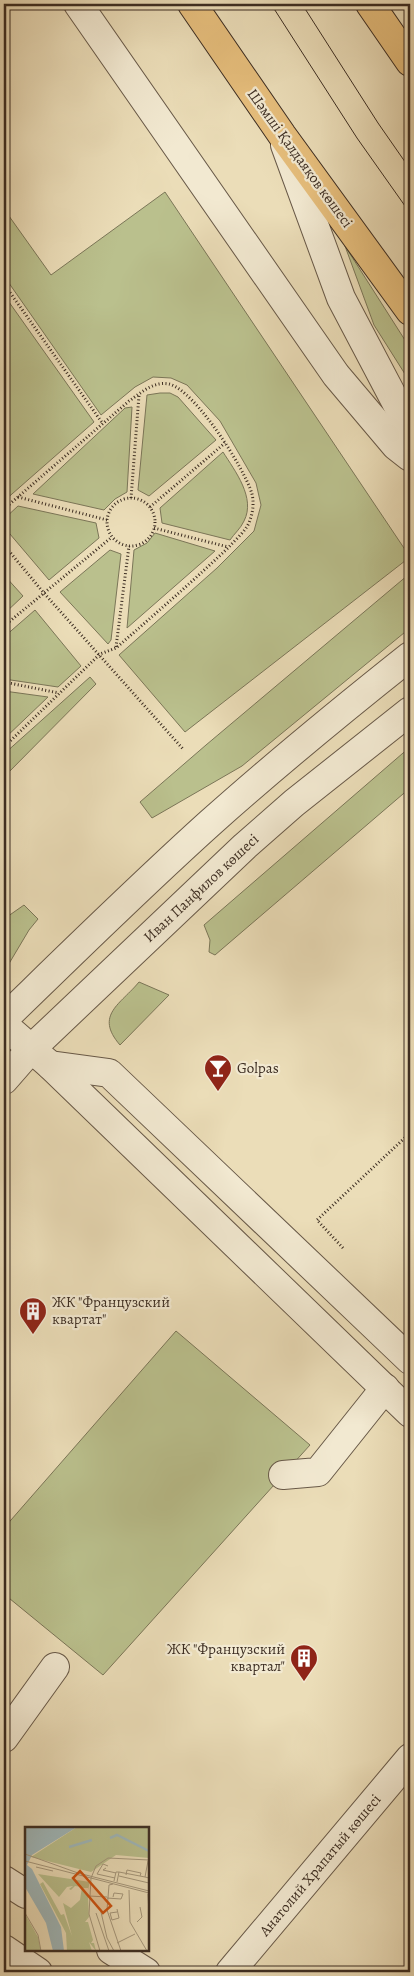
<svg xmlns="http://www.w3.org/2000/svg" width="414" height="1976" font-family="Alegreya,serif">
  <rect width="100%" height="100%" fill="#ebddb8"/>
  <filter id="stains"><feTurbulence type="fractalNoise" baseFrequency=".004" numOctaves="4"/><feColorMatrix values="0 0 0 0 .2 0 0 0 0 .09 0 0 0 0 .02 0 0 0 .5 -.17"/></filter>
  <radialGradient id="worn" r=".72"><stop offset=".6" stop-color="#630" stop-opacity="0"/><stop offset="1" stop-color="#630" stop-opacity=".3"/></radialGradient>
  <g fill="#bac08d" stroke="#7b7658">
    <polygon points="165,192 410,557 185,732 119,655 217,568 254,531 261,505 256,483 220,421 187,385 171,378 153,377 135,387 101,415 4,276 4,209 51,275"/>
    <polygon points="345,246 410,348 410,382 374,325"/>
    <polygon points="4,295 94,422 4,501"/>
    <polygon points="160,393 170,393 178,397 216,440 149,496 138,490 147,395"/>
    <polygon points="132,407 127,492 115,499 104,510 33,494 125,408"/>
    <path d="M 223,452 C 235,471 256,498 244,521 C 241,528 234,534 230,540 L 162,523 L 160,508 Z"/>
    <polygon points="18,506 96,523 99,538 49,580 4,527 4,519"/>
    <polygon points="155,533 215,551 127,628 134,550 147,543"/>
    <polygon points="110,550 121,554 111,640 108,644 60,592"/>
    <polygon points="4,575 23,596 4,614"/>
    <polygon points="408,575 410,578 410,628 242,766 152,818 140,802 206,745"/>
    <polygon points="35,610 81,666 58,687 4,679 4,637"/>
    <polygon points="90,677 96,684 4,777 4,754"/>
    <polygon points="4,691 48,697 4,739"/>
    <polygon points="410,747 410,788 215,955 209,952 210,940 204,925"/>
    <polygon points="24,905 38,919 29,930 4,972 4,919"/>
    <path d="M 139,982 L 169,995 L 120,1045 C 94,1015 121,1004 139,982 Z"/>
    <polygon points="176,1331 310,1445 103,1675 4,1594 4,1528"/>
  </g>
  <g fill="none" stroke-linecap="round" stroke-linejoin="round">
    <g stroke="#685948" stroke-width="30">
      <g id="minor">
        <polyline points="78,4 336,375 396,446 410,457"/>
        <polyline points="285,145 341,298 410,429"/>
        <path d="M 4,1019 C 72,953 139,887 210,823 C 275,765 342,710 410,656"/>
        <polyline points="4,1025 50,1065 410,1413"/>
        <polyline points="50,1065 109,1073 410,1360"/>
        <polyline points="4,1080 31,1049 245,846 294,803 410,711"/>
        <polyline points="283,1475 318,1472 385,1388"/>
        <polyline points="4,1738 55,1667"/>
        <polyline points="4,1880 26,1894"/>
        <polyline points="4,1949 38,1972"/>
        <polyline points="111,1950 146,1972"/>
        <polyline points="230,1972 410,1758"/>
      </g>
    </g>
    <g stroke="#3c2d22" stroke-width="30">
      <g id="major">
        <polyline points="192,4 282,135 410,311"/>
        <polyline points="370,4 410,62"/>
      </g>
    </g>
    <g stroke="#3c2d22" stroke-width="3" stroke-dasharray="1 2.5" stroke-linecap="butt">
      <polyline points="4,284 103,424"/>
      <polyline points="18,497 107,520"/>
      <polyline points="131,498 139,395"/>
      <circle cx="131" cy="522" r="24"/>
      <polyline points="150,507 225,443"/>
      <path d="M 4,509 L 129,401 C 141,393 153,381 169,384 C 195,390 245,469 252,494 C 254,503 253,512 250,520 C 247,530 236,539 229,547 C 192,582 154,615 116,648 L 100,654 L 4,747"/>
      <polyline points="154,528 228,547"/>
      <polyline points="4,545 43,592 183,749"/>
      <polyline points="4,626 112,537"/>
      <polyline points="116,647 129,546"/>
      <polyline points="4,682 59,693"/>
      <polyline points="343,1248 317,1220 410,1133"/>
    </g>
    <use href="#minor" stroke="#f2e9d1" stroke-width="28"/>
    <use href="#major" stroke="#e6be7c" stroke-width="28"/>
    <g stroke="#3c2d22" stroke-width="1">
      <polyline points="271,4 357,138 410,213"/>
      <polyline points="302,4 378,123 410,169"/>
    </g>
  </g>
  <defs>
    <g id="bar-pin" transform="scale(1.4375)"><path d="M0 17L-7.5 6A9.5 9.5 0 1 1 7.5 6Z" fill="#8f2418" stroke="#f2e9d1"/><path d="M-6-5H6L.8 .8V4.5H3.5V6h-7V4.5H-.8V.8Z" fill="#fff"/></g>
    <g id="building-pin" transform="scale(1.4375)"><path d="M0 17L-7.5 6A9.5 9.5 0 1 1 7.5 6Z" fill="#8f2418" stroke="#f2e9d1"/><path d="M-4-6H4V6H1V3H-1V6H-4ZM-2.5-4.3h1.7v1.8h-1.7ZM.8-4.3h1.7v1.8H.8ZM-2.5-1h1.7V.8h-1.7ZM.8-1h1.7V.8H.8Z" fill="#fff"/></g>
  </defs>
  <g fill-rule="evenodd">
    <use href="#bar-pin" x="218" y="1068"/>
    <use href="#building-pin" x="33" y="1311"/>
    <use href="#building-pin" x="304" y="1658"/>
  </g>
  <g text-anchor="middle" stroke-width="4.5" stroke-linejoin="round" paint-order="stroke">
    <g font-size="15" fill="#3c2d22" stroke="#f2e9d1">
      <text transform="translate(300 158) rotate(54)" y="5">Шәмші Қалдаяқов көшесі</text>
      <text transform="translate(201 888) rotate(-43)" y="5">Иван Панфилов көшесі</text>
      <text transform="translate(320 1865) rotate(-50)" y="5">Анатолий Храпатый көшесі</text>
    </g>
    <g font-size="15" fill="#3c2d22" stroke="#f2e9d1" text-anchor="start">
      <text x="237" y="1073">Golpas</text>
      <text x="52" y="1307">ЖК "Французский<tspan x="52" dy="17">квартат"</tspan></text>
      <text x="285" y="1654" text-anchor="end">ЖК "Французский<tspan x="285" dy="17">квартал"</tspan></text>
    </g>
  </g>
  <g transform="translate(25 1827)">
    <rect width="124" height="124" fill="#ebddb8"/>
    <path d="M 52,0 L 124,0 L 124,31 L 91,28 L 66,45 L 6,30 ZM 13,47 L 65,55 L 63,63 L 63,61 L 57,61 L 63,69 L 64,90 L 60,95 L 63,95 L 68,113 L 66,116 L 69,116 L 71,124 L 64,115 L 67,124 L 42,124 L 41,106 L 15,57 L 18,55 L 36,88 L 39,87 L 47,109 L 38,76 L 46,81 L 55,73 L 57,60 L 50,59 L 46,63 L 44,62 L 48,59 L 42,60 L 34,70 ZM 0,87 L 13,110 L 16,124 L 0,124 Z" fill="#bac08d"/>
    <path d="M 0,0 L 52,0 L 7,28 L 2,38 L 7,42 L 36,100 L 39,124 L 28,124 L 21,96 L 0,60 Z" fill="#9fb8bb"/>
    <path fill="none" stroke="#9fb8bb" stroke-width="2.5" d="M 85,11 L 92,8 L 124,24M 44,20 L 67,13"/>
    <path fill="none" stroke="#a5977c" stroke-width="1" d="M 0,27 L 53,46 L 124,64M 0,34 L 124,66M 123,34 L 120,50 L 124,51M 83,39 L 78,37 L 72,47 L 90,51M 11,40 L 28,44M 81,41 L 78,43 L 91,46M 94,45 L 120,50M 101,48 L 102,43 L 116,46 L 115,49M 94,49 L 124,56M 66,51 L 64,87 L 75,124M 66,51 L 71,39 L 83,31 L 124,33M 89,54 L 91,45 L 94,45 L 92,55M 88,57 L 84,58 L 82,83 L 96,124M 104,63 L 105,95 L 122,124M 123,67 L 124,88M 64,69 L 82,70M 82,71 L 96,72 L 98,67 L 89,66 L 88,70M 92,82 L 94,91 L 87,93 L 85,86 L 92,85M 76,85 L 82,111 L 89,124M 0,86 L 13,108 L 16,124M 71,86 L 84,124M 112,95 L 117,90 L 115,80M 92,116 L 110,107"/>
    <path fill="#ce520f" fill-opacity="0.15" stroke="#ce520f" stroke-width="2.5" d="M 55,44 L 86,79 L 78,86 L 48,51 Z"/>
    <rect width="124" height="124" fill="none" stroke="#3c2d22" stroke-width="2.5"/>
  </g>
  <rect width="414" height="1976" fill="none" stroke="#ebddb8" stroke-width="20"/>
  <rect x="5" y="5" width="404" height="1966" fill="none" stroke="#3c2d22" stroke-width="2.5"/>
  <rect x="10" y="10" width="394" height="1956" fill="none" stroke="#3c2d22"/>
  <rect width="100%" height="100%" filter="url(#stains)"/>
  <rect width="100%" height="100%" fill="url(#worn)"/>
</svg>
